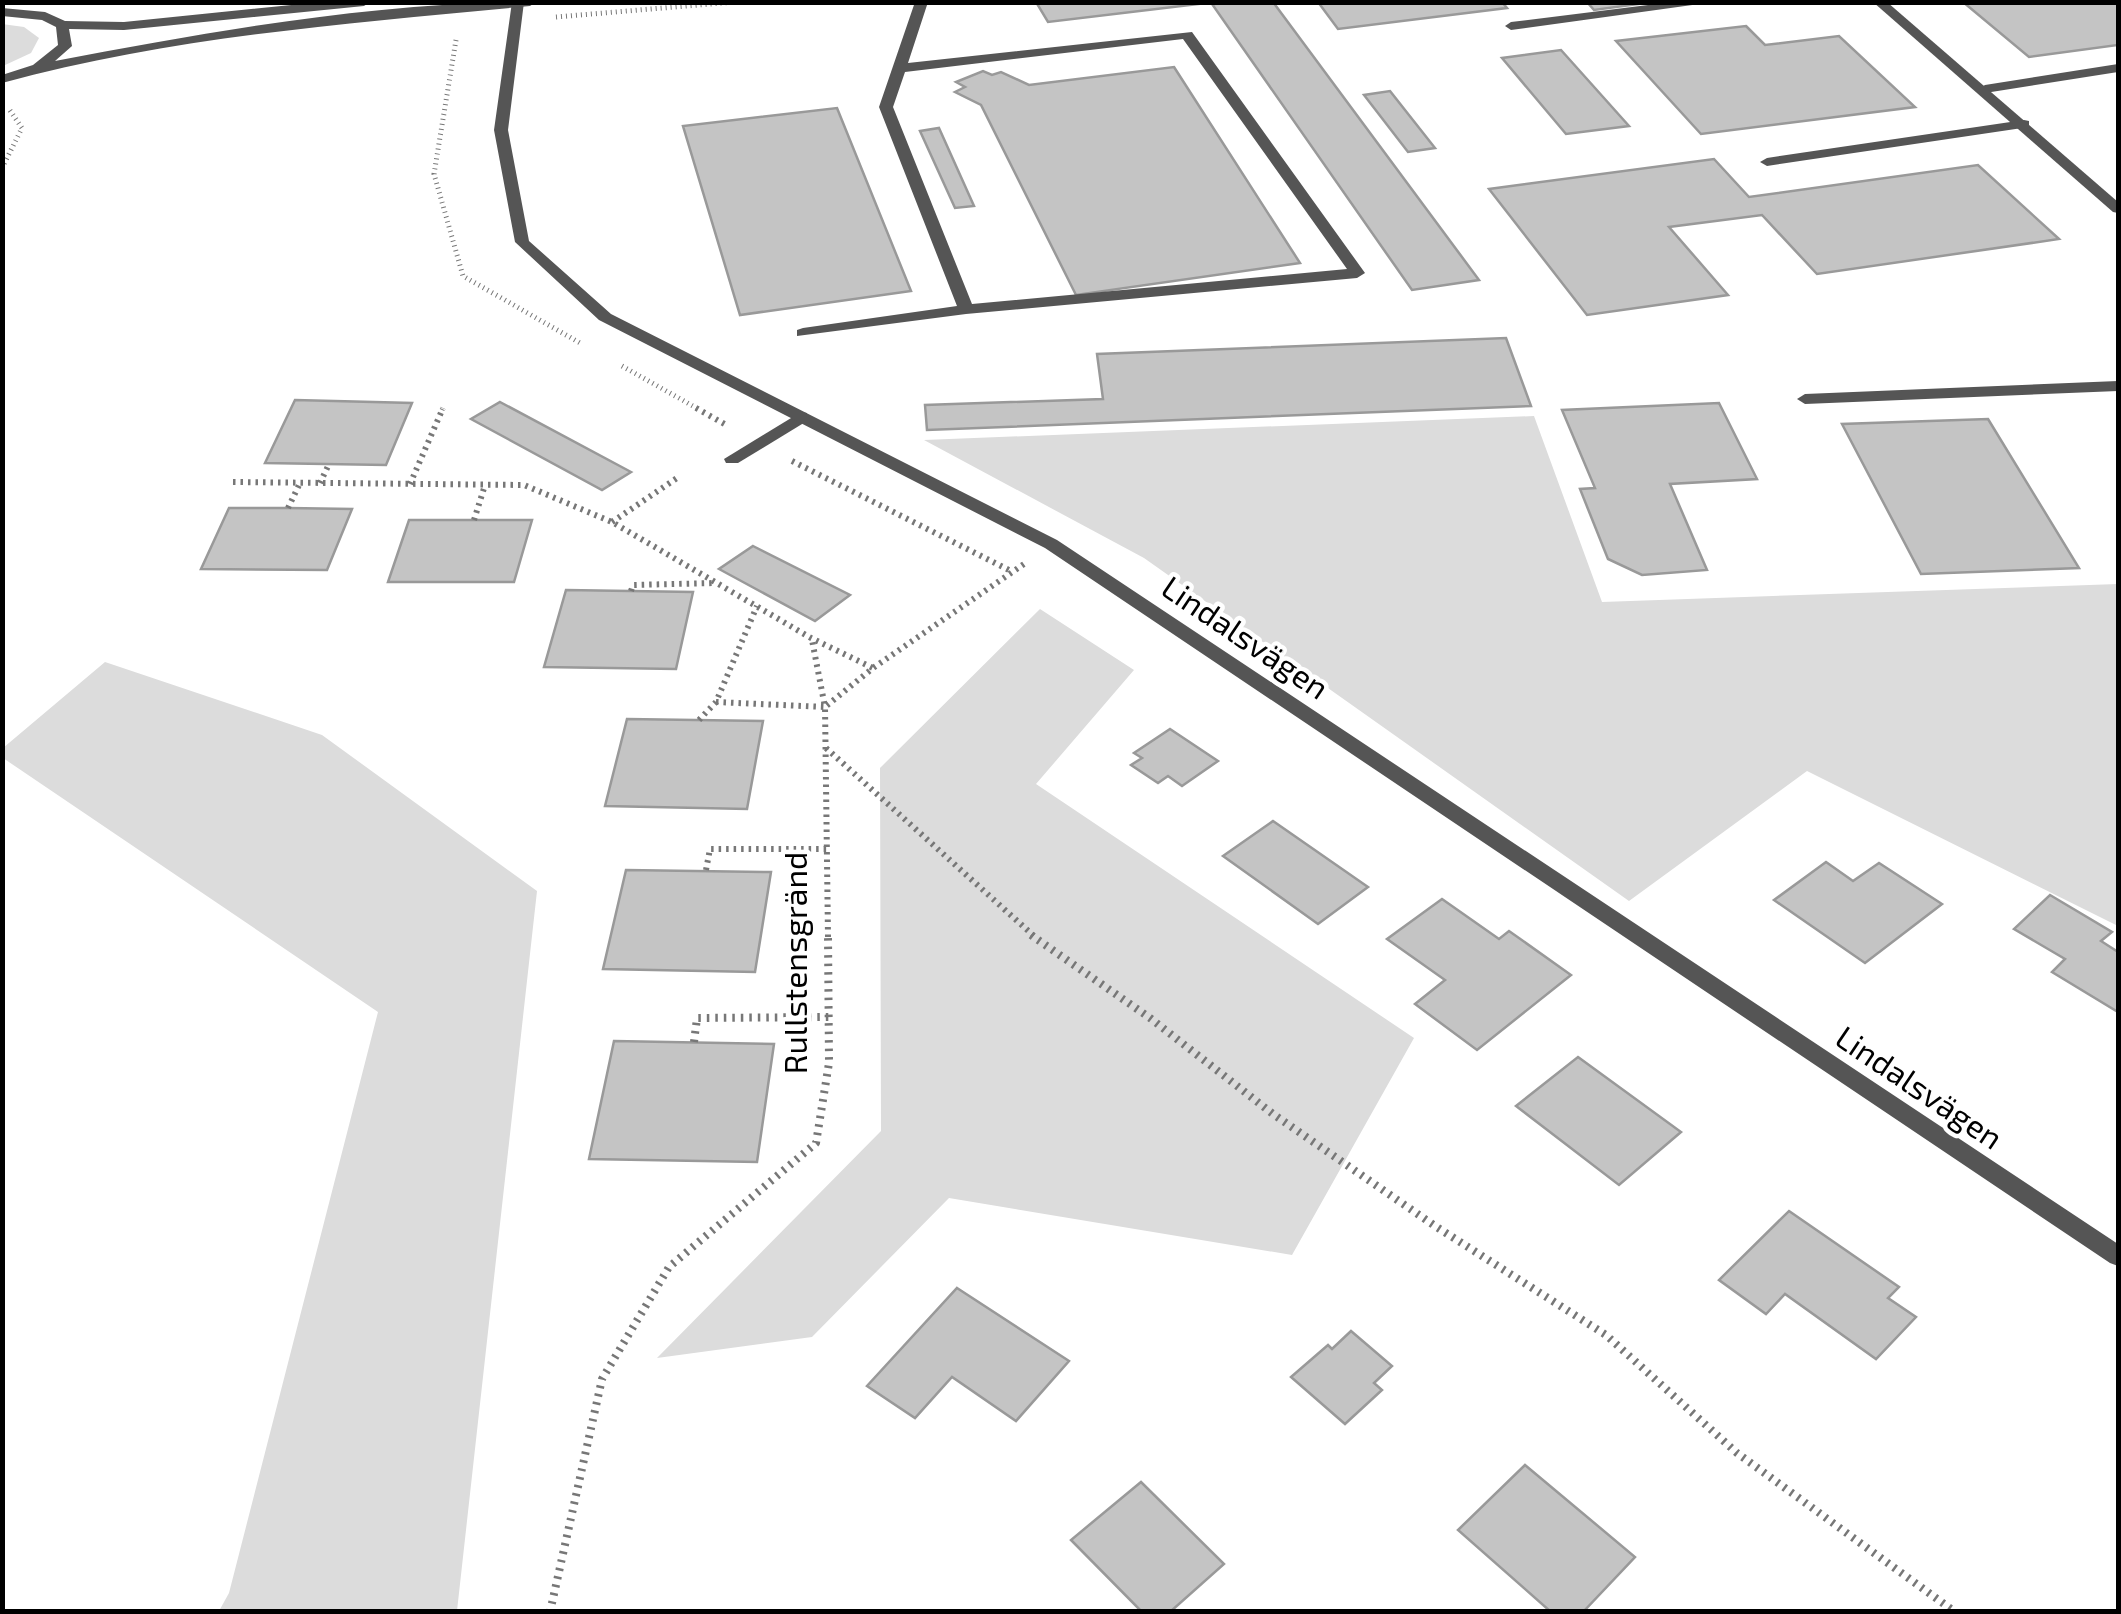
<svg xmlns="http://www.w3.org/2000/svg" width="2121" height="1614" font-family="'Exo 2',sans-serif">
  <rect width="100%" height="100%" fill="#fff"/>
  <g fill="#dcdcdc">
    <polygon points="2,24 24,27 39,38 31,53 3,66"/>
    <polygon points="1534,416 1602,602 2118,584 2118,926 1807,771 1629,901 1144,558 924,440"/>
    <polygon points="1040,609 1134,670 1036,784 1414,1038 1292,1255 949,1198 812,1337 657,1358 881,1131 880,768"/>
    <polygon points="105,662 322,735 537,891 457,1611 219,1611 229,1593 378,1012 3,758 3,748"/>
  </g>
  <g fill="#c4c4c4" stroke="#999" stroke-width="2.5">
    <polygon points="1036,2 1215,2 1048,22"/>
    <polygon points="1273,2 1479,280 1412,290 1212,4"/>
    <polygon points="1318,2 1502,2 1507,8 1338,29"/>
    <polygon points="1587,2 1653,2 1594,10"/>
    <polygon points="1963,2 2118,2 2118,45 2029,57"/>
    <polygon points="1746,26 1765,45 1839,36 1915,107 1701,134 1616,41"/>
    <polygon points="1561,50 1629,126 1566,134 1502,58"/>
    <polygon points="1174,67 1300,263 1076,295 981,105 955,92 965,87 956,82 983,71 992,75 1001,72 1029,85"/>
    <polygon points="1390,91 1435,148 1408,152 1364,95"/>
    <polygon points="837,108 911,291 740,315 683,126"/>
    <polygon points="939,128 974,206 955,208 920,131"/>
    <polygon points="1714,159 1749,197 1978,165 2059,239 1817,274 1762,215 1669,227 1728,295 1587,315 1489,189"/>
    <polygon points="1506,338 1531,406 927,430 925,405 1103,399 1097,354"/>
    <polygon points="295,400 412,403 386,465 265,463"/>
    <polygon points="500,402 631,472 602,490 471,419"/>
    <polygon points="1719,403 1757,479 1670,484 1707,570 1642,575 1608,559 1580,489 1595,488 1562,410"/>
    <polygon points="1988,419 2079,568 1921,574 1842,424"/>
    <polygon points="229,508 288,508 352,509 327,570 201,569"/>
    <polygon points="409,520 532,520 514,582 388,582"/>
    <polygon points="753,546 850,595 815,621 719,569"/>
    <polygon points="566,590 693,592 676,669 544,667"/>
    <polygon points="627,719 763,721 747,809 605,806"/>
    <polygon points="1170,729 1218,761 1182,786 1168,776 1158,783 1131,765 1142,758 1134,753"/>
    <polygon points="1273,821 1368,887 1318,924 1223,856"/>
    <polygon points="1826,862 1853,881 1879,863 1942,904 1865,963 1774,900"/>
    <polygon points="626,870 771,872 755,972 603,969"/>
    <polygon points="2050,895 2112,932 2101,941 2118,952 2118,1012 2052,972 2065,959 2014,929"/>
    <polygon points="1442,899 1499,939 1509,931 1571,975 1477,1050 1415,1004 1445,980 1387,939"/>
    <polygon points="614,1041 774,1044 757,1162 589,1159"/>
    <polygon points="1578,1057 1681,1132 1619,1185 1516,1106"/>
    <polygon points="1789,1211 1899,1287 1888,1298 1916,1317 1876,1359 1785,1294 1766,1314 1719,1280"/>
    <polygon points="957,1288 1069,1361 1016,1421 952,1377 915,1418 867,1386"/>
    <polygon points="1351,1331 1392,1366 1374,1383 1382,1390 1345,1424 1291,1377 1328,1345 1332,1349"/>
    <polygon points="1525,1465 1635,1557 1583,1612 1551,1612 1458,1530"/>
    <polygon points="1141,1482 1224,1564 1170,1612 1142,1612 1071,1540"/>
  </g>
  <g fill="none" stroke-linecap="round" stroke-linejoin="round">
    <g stroke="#777" stroke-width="5" stroke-dasharray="1 4" stroke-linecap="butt">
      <polyline points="556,17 734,2"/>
      <polyline points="456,40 434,174 463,276 580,343"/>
      <polyline points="2,168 22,128 9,109"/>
      <polyline points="622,366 700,410"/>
      <polyline points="442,410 444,406"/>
    </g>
    <g stroke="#777" stroke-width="6" stroke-dasharray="2.5 5" stroke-linecap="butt">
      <polyline points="696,408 728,426"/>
      <polyline points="792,461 1013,572"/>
      <polyline points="233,482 524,485 612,522 811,638 873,668"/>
      <polyline points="320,483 329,464"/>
      <polyline points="410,484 443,408"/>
      <polyline points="288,508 300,483"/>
      <polyline points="474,520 485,485"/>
      <polyline points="612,522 680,476"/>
      <polyline points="631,591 633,585 715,583"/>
      <polyline points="716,702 825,707 812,640"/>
      <polyline points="699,720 716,702 757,606"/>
      <polyline points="826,748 1035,937"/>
      <polyline points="706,870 710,849 827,849"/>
      <polyline points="828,937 825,707 873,668 1024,564"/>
    </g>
    <g stroke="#777" stroke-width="8" stroke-dasharray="2.5 6" stroke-linecap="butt">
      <polyline points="1031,935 1150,1018 1273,1114 1435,1226 1606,1335 1737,1453 1955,1612"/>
      <polyline points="694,1042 697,1018 829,1017"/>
      <polyline points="550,1612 602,1379 669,1267 816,1143 829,1063 828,935"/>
    </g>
    <g fill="#555" fill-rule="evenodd">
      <path d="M 915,2 L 928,2 L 908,63 L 1192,32 L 1365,273 L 1357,278 L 966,314 L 797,336 L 797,330 L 803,328 L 957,306 L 879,107 ZM 1183,39 L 1347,269 L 972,304 L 893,107 L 905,72 Z"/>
      <polygon points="1672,2 1714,2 1511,30 1505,26 1511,22"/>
      <polygon points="2118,64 2118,72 1985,93 1978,89 1985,85"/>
      <polygon points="2024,120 2029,121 2029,127 1767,166 1760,162 1767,158"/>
      <polygon points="2118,381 2118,391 1805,404 1797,399 1805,394"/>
      <polygon points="801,412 807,413 807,421 738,463 726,463 724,459"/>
    </g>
    <g fill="#555" fill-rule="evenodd">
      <polygon points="512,2 524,2 508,130 529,241 611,314 1057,540 2118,1244 2118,1266 2110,1263 1045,548 599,320 515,242 494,130"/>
      <polygon points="1873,2 1887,2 2118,202 2118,213 2113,212"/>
    </g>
    <path fill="#555" fill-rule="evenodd" d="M 321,2 L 370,2 L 364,6 L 124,30 L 69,29 L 72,46 L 55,61 C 214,31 374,2 536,2 L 530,6 C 353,23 175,36 2,83 L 2,75 L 33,65 L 58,45 L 56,27 L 42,20 L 2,16 L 2,8 L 45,12 L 65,21 L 124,22 Z"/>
  </g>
  <g text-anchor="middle" stroke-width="9" stroke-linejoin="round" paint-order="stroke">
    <g font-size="32" fill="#000" stroke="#fff">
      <text transform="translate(1245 638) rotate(34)" y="11">Lindalsvägen</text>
      <text transform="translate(796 963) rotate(-90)" y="11">Rullstensgränd</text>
      <text transform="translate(1919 1088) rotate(34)" y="11">Lindalsvägen</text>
    </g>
  </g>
  <rect width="2121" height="1614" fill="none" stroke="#000000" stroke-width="10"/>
</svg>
